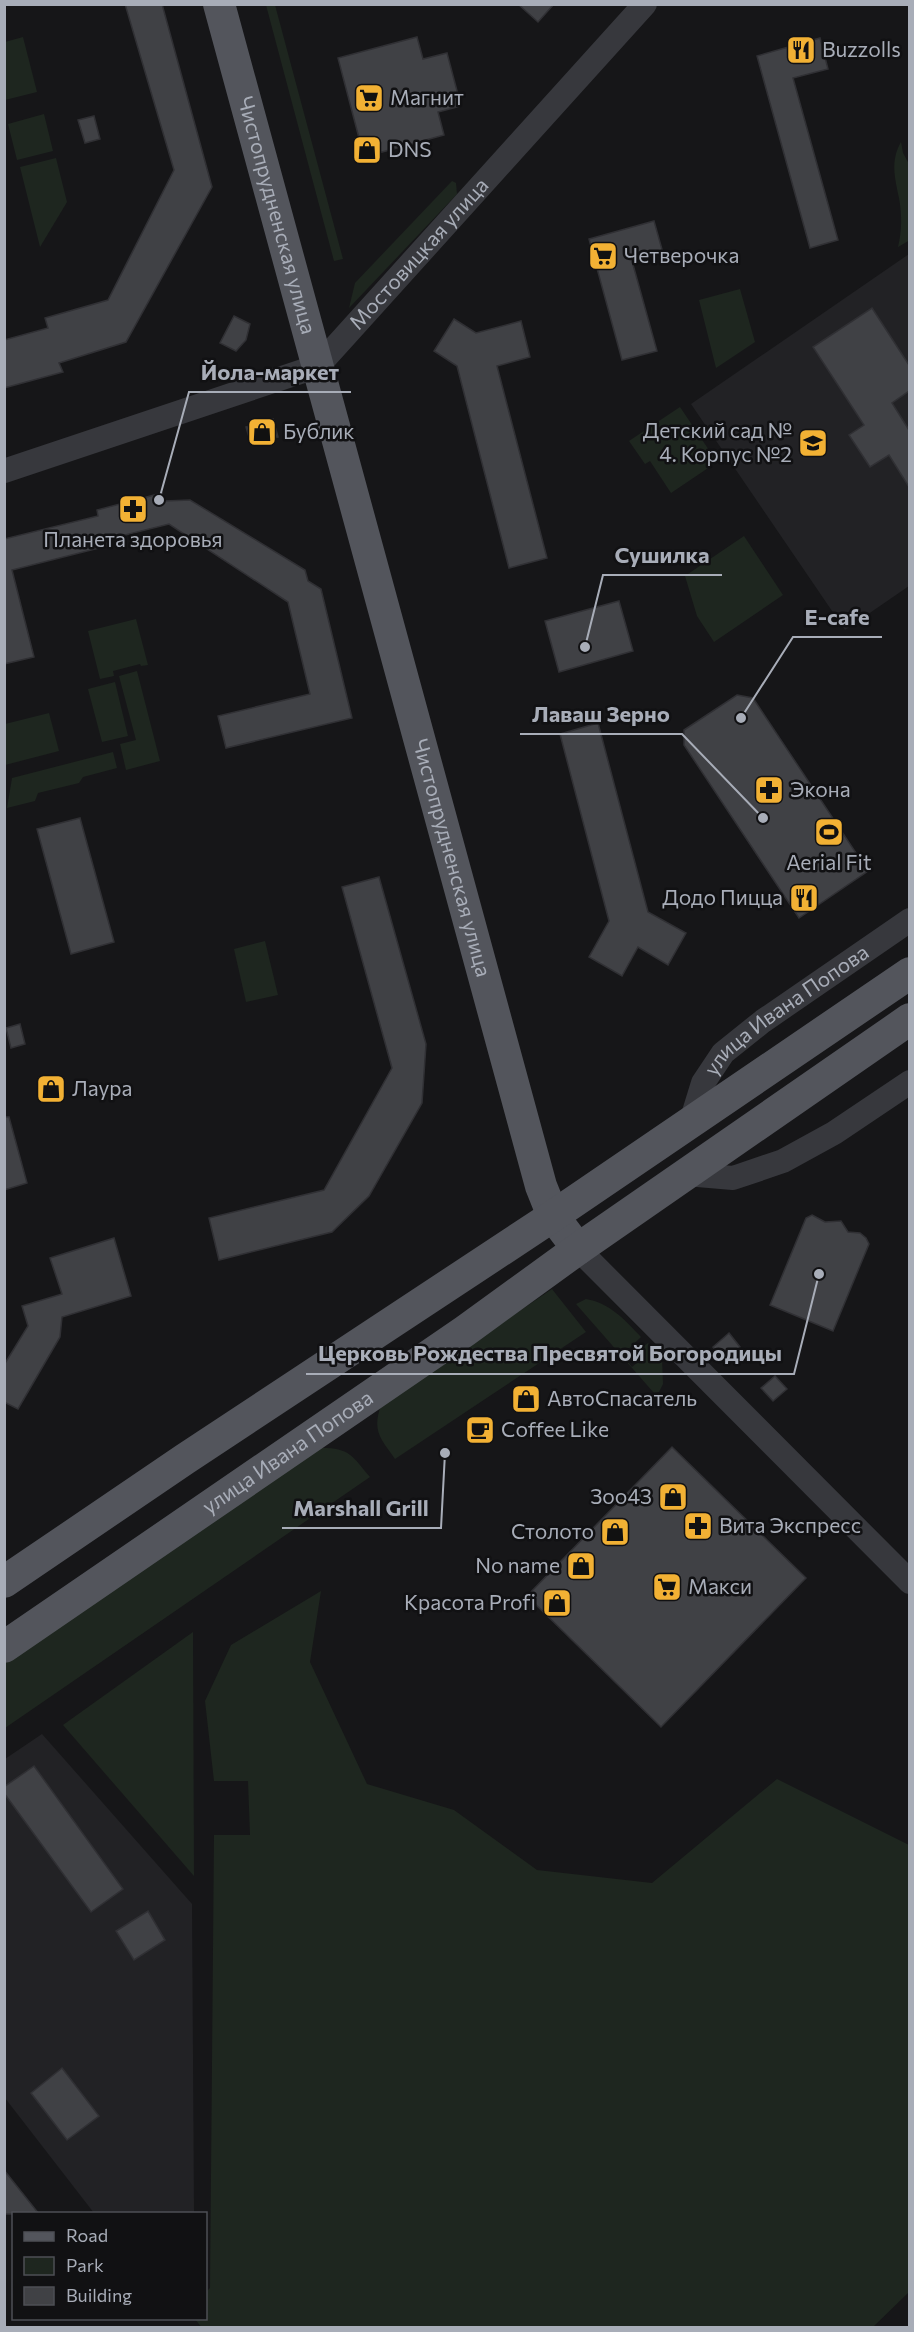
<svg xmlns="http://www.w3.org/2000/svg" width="914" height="2332" font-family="Commissioner,sans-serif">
  <rect width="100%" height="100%" fill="#161618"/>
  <g fill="#222225">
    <polygon points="909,254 909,586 845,630 691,404"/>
    <polygon points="42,1734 192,1904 194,2213 94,2213 5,2098 5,1759"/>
  </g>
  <g fill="#1e261f">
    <polygon points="266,5 275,5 343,259 334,261"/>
    <polygon points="23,37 37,92 5,100 5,42"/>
    <polygon points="44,114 53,151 17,160 8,124"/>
    <path d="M 901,142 L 903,153 L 909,164 L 910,240 L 898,247 C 902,231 902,215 899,198 C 895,178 890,161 901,142 Z"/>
    <polygon points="56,158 67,202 40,247 20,167"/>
    <polygon points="452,181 456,183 457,194 349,308 355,283"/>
    <polygon points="740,289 755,342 716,368 699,300"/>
    <polygon points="680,407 717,462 671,493 650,461 645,464 629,441"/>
    <polygon points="744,536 783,595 714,642 697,616 685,576"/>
    <polygon points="136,619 148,665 141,666 140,664 113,671 114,676 100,679 88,631"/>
    <polygon points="137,671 160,761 126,770 120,744 136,740 119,676"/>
    <polygon points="115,682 128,736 102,742 88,689"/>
    <polygon points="49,713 59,751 5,765 5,724"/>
    <polygon points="113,752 117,768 83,777 79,783 38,793 35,801 7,808 12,778"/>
    <polygon points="265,941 278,995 246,1002 234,949"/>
    <path d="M 552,1289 L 586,1332 L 395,1459 C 380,1438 372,1431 381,1405 Z"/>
    <path d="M 586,1299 C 610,1303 625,1320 641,1337 L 622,1355 L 632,1367 L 639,1361 L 633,1355 L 648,1343 L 662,1358 L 663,1384 L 659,1392 L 654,1393 L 576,1304 Z"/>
    <path d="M 316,1448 C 349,1447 351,1454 370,1477 L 5,1728 L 5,1659 Z"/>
    <polygon points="321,1591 310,1662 367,1784 454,1810 537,1870 652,1883 777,1779 909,1845 909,2292 873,2327 202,2328 195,2319 206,2318 206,2292 210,2288 214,1835 250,1835 248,1781 214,1781 205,1701 231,1645"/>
    <polygon points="193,1632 194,1876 63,1725"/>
  </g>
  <g fill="#404145" stroke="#303034" stroke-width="1.5">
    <polygon points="125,4 162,4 212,187 126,342 59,363 63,372 4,388 4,340 48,328 45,318 108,300 174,170"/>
    <polygon points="518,4 554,4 538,22"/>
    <polygon points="417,37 423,59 447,53 461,106 438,112 444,135 364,157 338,58"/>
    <polygon points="820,38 828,69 793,78 838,240 810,248 757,56"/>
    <polygon points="94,116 100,139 85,143 78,120"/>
    <polygon points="654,221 663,253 632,261 657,351 622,360 589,239"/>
    <polygon points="872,308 909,365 909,391 892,403 909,430 909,487 889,455 870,467 849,435 864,425 813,347"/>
    <polygon points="234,316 250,324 246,340 236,351 220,343"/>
    <polygon points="454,319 476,333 521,321 530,357 497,366 547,558 509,568 457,366 434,351"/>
    <polygon points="273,419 278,437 251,444 246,427"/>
    <polygon points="162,493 164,501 190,500 305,570 308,581 321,589 352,718 226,748 218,716 310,694 288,602 169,524 105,540 107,546 12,570 34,657 4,664 4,539 98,516 97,510"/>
    <polygon points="619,601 633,651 559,672 545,621"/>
    <polygon points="737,695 753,698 868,871 799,918 684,745 684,730"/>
    <polygon points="598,723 648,912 686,933 668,965 638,947 622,976 589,957 609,921 560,734"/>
    <polygon points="80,818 114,942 71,954 37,829"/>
    <polygon points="379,877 426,1044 422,1103 369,1196 332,1232 219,1260 209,1218 324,1190 392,1068 342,887"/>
    <polygon points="20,1024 25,1044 11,1048 6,1028"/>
    <polygon points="4,1117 9,1117 27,1183 4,1190"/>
    <polygon points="812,1215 825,1222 841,1221 848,1232 860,1233 866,1238 869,1244 833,1331 770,1305 806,1218"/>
    <polygon points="114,1238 131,1296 62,1317 60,1337 18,1409 4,1402 4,1365 28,1326 22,1306 62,1294 50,1258"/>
    <polygon points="729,1333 740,1347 724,1360 713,1347"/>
    <polygon points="775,1376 787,1389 773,1401 761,1388"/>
    <polygon points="672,1447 806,1578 661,1727 527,1596"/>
    <polygon points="34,1766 123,1889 91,1912 4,1793 4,1787"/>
    <polygon points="148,1911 165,1940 134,1960 116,1931"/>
    <polygon points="62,2068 99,2116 67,2140 31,2093"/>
    <polygon points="4,2170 39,2214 4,2214"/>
  </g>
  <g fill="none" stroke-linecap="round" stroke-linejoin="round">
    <g stroke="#37383d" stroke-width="24">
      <path id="s1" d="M 4,471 L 318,366 L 645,4"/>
      <path id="s2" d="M 691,1122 L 703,1083 L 723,1053 L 763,1021 L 910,920"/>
      <polyline points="686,1174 733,1178 783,1161 834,1133 910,1082"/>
      <polyline points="578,1249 910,1582"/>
    </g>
    <g stroke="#53555c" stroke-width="32">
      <path id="s3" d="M 219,4 L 541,1186 L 553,1216 L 578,1249"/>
      <polyline points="4,1582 185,1459 553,1216 910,973"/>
      <path id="s4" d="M 4,1647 L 465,1331 L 578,1249 L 910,1019"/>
    </g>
  </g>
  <defs>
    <g id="restaurant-square" transform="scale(1.5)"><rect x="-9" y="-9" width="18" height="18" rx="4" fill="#f2b134" stroke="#111113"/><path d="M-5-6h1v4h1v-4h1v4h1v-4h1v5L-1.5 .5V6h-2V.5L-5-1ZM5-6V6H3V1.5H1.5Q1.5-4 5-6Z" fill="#111"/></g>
    <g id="supermarket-square" transform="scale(1.5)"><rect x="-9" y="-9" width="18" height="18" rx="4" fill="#f2b134" stroke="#111113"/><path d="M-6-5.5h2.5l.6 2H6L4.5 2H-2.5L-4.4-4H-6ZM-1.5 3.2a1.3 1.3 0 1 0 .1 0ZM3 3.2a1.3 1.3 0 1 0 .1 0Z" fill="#111"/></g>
    <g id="shop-square" transform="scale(1.5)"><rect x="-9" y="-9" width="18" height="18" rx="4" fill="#f2b134" stroke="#111113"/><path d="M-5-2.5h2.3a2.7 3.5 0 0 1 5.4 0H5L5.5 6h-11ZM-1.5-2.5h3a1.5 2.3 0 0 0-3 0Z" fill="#111"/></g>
    <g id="school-square" transform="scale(1.5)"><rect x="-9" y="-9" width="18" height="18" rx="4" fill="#f2b134" stroke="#111113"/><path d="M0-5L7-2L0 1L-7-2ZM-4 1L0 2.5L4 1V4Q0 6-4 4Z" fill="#111"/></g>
    <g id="pharmacy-square" transform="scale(1.5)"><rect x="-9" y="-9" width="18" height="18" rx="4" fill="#f2b134" stroke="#111113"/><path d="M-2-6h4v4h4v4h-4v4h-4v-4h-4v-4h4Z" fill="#111"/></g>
    <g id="stadium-square" transform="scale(1.5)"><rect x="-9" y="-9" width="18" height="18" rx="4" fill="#f2b134" stroke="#111113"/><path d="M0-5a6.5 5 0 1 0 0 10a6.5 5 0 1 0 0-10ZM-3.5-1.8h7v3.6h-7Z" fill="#111"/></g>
    <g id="cafe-square" transform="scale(1.5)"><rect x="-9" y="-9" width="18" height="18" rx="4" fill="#f2b134" stroke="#111113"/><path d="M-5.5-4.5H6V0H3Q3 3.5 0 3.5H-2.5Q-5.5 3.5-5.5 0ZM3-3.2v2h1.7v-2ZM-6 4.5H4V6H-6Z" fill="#111"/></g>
  </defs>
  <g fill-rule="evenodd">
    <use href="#restaurant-square" x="801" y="50"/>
    <use href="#supermarket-square" x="369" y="98"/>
    <use href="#shop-square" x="367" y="150"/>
    <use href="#supermarket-square" x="603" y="256"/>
    <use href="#shop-square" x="262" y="432"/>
    <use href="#school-square" x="813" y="443"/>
    <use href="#pharmacy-square" x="133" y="509"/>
    <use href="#pharmacy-square" x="769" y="790"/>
    <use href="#stadium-square" x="829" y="832"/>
    <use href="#restaurant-square" x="804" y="898"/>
    <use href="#shop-square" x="51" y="1089"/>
    <use href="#shop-square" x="526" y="1399"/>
    <use href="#cafe-square" x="480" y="1430"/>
    <use href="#shop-square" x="673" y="1497"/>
    <use href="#pharmacy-square" x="698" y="1526"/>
    <use href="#shop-square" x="615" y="1532"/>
    <use href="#shop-square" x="581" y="1566"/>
    <use href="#supermarket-square" x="667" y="1587"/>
    <use href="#shop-square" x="557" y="1603"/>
  </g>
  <g text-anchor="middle" stroke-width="5" stroke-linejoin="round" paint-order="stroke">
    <g font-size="21" fill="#a8adb8" stroke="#111113" text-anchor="start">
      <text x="822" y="57">Buzzolls</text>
      <text x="390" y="105">Магнит</text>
      <text x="388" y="157">DNS</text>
      <text x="624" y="263">Четверочка</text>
      <text x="792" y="438" text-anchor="end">Детский сад №<tspan x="792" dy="24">4. Корпус №2</tspan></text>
      <text x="283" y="439">Бублик</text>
      <text x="133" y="547" text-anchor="middle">Планета здоровья</text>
      <text x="790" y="797">Экона</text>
      <text x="829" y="870" text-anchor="middle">Aerial Fit</text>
      <text x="783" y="905" text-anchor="end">Додо Пицца</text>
      <text x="72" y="1096">Лаура</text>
      <text x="547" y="1406">АвтоСпасатель</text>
      <text x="501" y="1437">Coffee Like</text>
      <text x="652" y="1504" text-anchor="end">Зоо43</text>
      <text x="719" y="1533">Вита Экспресс</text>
      <text x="594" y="1539" text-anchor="end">Столото</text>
      <text x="560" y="1573" text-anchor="end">No name</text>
      <text x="688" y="1594">Макси</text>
      <text x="536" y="1610" text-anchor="end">Красота Profi</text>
    </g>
    <g font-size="21" fill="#a8adb8" stroke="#111113">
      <text dy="7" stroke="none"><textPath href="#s3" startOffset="219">Чистопрудненская улица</textPath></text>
      <text dy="7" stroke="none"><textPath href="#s1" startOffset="482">Мостовицкая улица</textPath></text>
      <text dy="7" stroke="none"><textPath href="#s3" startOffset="885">Чистопрудненская улица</textPath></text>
      <text dy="7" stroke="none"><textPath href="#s2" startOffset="153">улица Ивана Попова</textPath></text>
      <text dy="7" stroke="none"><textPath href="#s4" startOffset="344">улица Ивана Попова</textPath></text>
    </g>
  </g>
  <path fill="none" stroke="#a8adb8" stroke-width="2" d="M159 500L189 392H351M585 647L603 575H722M741 718L793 637H882M763 818L682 734H520M819 1274L794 1374H306M445 1453L441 1528H282"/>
  <g fill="#a8adb8" stroke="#111113" stroke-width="2">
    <circle cx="159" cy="500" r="6"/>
    <circle cx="585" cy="647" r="6"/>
    <circle cx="741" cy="718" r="6"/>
    <circle cx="763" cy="818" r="6"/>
    <circle cx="819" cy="1274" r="6"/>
    <circle cx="445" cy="1453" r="6"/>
  </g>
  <g font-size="22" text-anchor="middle" font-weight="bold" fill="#a8adb8" stroke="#111113" stroke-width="5" stroke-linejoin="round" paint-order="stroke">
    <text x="270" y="380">Йола-маркет</text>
    <text x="662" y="563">Сушилка</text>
    <text x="837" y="625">E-cafe</text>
    <text x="601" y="722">Лаваш Зерно</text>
    <text x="550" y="1361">Церковь Рождества Пресвятой Богородицы</text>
    <text x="361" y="1516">Marshall Grill</text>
  </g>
  <rect width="914" height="2332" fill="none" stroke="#a8adb8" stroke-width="12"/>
  <rect x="12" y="2212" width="195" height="108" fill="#111113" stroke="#4d4f55" stroke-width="1.5"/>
  <rect x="24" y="2232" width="30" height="9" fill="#53555c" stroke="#4d4f55" stroke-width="1.5"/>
  <text x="66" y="2242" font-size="18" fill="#a8adb8">Road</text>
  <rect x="24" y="2257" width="30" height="18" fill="#1e261f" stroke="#4d4f55" stroke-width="1.5"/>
  <text x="66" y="2272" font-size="18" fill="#a8adb8">Park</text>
  <rect x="24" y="2287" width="30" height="18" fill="#404145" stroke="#4d4f55" stroke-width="1.5"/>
  <text x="66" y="2302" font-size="18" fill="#a8adb8">Building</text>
</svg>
